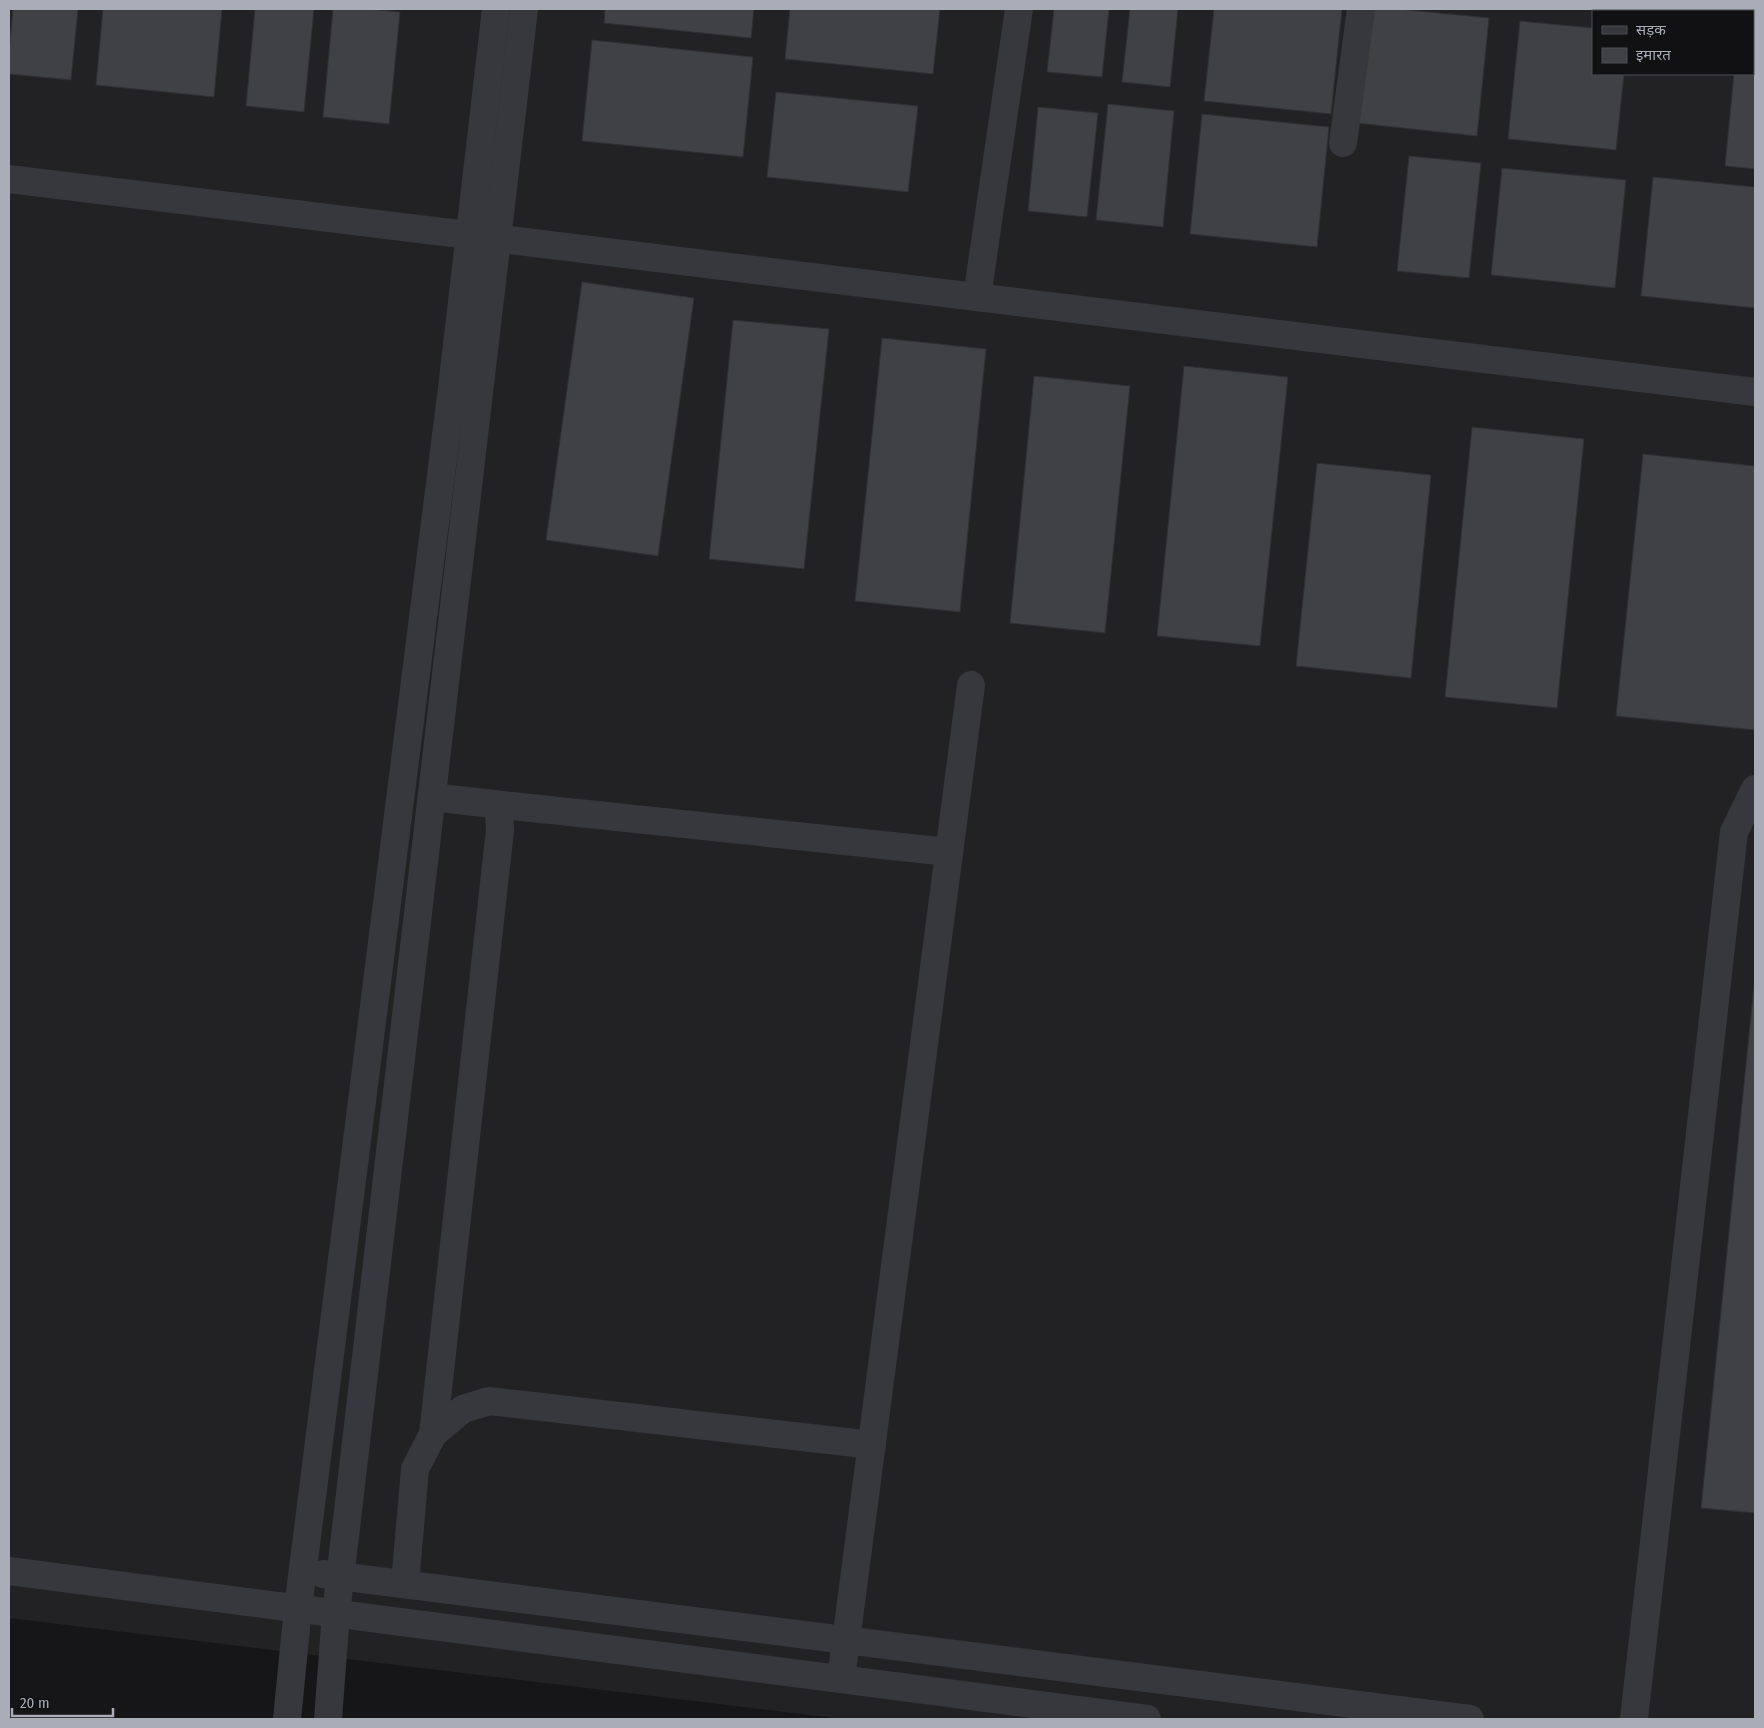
<svg xmlns="http://www.w3.org/2000/svg" width="1764" height="1728" font-family="'Fira Sans Condensed','Noto Sans Devanagari',sans-serif">
  <rect width="100%" height="100%" fill="#161618"/>
  <path fill="#222225" fill-rule="evenodd" d="M 9,9 L 1755,9 L 1755,1719 L 842,1719 L 9,1618 ZM 1593,11 L 1753,11 L 1753,74 L 1593,74 Z"/>
  <g fill="#404145" stroke="#303034">
    <polygon points="13,9 78,9 71,80 9,74 9,52"/>
    <polygon points="103,9 222,9 214,97 96,85"/>
    <polygon points="255,9 314,9 304,112 246,106"/>
    <polygon points="333,9 369,9 400,12 389,124 323,117"/>
    <polygon points="605,9 754,9 751,38 604,23"/>
    <polygon points="790,9 940,9 933,74 785,59"/>
    <polygon points="1054,9 1109,9 1102,77 1047,72"/>
    <polygon points="1130,9 1178,9 1170,87 1122,82"/>
    <polygon points="1214,9 1342,9 1331,114 1204,101"/>
    <polygon points="1367,9 1399,9 1489,18 1477,136 1356,123"/>
    <polygon points="1520,21 1593,28 1593,74 1624,74 1616,150 1508,139"/>
    <polygon points="592,40 753,57 743,157 582,141"/>
    <polygon points="1753,51 1755,51 1755,169 1725,166 1734,74 1753,74"/>
    <polygon points="776,92 918,106 908,192 767,177"/>
    <polygon points="1108,104 1174,111 1163,227 1096,220"/>
    <polygon points="1038,107 1098,113 1087,217 1028,211"/>
    <polygon points="1202,114 1329,127 1317,247 1190,234"/>
    <polygon points="1409,156 1481,163 1469,278 1397,271"/>
    <polygon points="1502,168 1626,180 1615,288 1491,275"/>
    <polygon points="1653,177 1755,187 1755,308 1641,296"/>
    <polygon points="582,282 694,298 658,556 546,540"/>
    <polygon points="733,320 829,329 804,569 709,559"/>
    <polygon points="882,338 986,349 960,612 855,601"/>
    <polygon points="1184,366 1288,377 1260,646 1157,636"/>
    <polygon points="1034,376 1130,386 1105,633 1010,623"/>
    <polygon points="1472,427 1584,439 1557,708 1445,697"/>
    <polygon points="1643,454 1755,466 1755,730 1616,716"/>
    <polygon points="1317,463 1431,475 1411,678 1296,666"/>
    <polygon points="1755,976 1755,1513 1701,1508"/>
  </g>
  <g fill="none" stroke-linecap="round" stroke-linejoin="round">
    <g stroke="#37383d" stroke-width="28">
      <polyline points="1660,9 1679,11"/>
      <polyline points="1753,21 1755,21"/>
      <polyline points="1343,143 1361,9"/>
      <polyline points="9,179 1755,392"/>
      <polyline points="977,297 1019,9"/>
      <polyline points="432,797 493,804 499,813 500,830 433,1434"/>
      <polyline points="493,804 949,852"/>
      <polyline points="9,1571 1147,1719"/>
      <polyline points="323,1574 1470,1719"/>
      <polyline points="405,1584 415,1469 433,1434 463,1409 489,1401 872,1445"/>
      <polyline points="841,1679 971,685"/>
      <polyline points="287,1719 298,1608 452,388 496,9"/>
      <polyline points="328,1719 336,1613 524,9"/>
      <polyline points="1634,1719 1734,832 1755,789"/>
    </g>
  </g>
  <rect width="1764" height="1728" fill="none" stroke="#a8adb8" stroke-width="20"/>
  <rect x="1592" y="10" width="162" height="65" fill="#111113" stroke="#4d4f55"/>
  <rect x="1602" y="26" width="25" height="8" fill="#37383d" stroke="#4d4f55"/>
  <text x="1636" y="35" font-size="15" fill="#a8adb8">सड़क</text>
  <rect x="1602" y="48" width="25" height="15" fill="#404145" stroke="#4d4f55"/>
  <text x="1636" y="60" font-size="15" fill="#a8adb8">इमारत</text>
  <path d="M12 1708v8h101v-8" fill="none" stroke="#a8adb8" stroke-width="2.5"/>
  <text x="20" y="1708" font-size="15" fill="#a8adb8" stroke="#111113" stroke-width="4" paint-order="stroke">20 m</text>
</svg>
